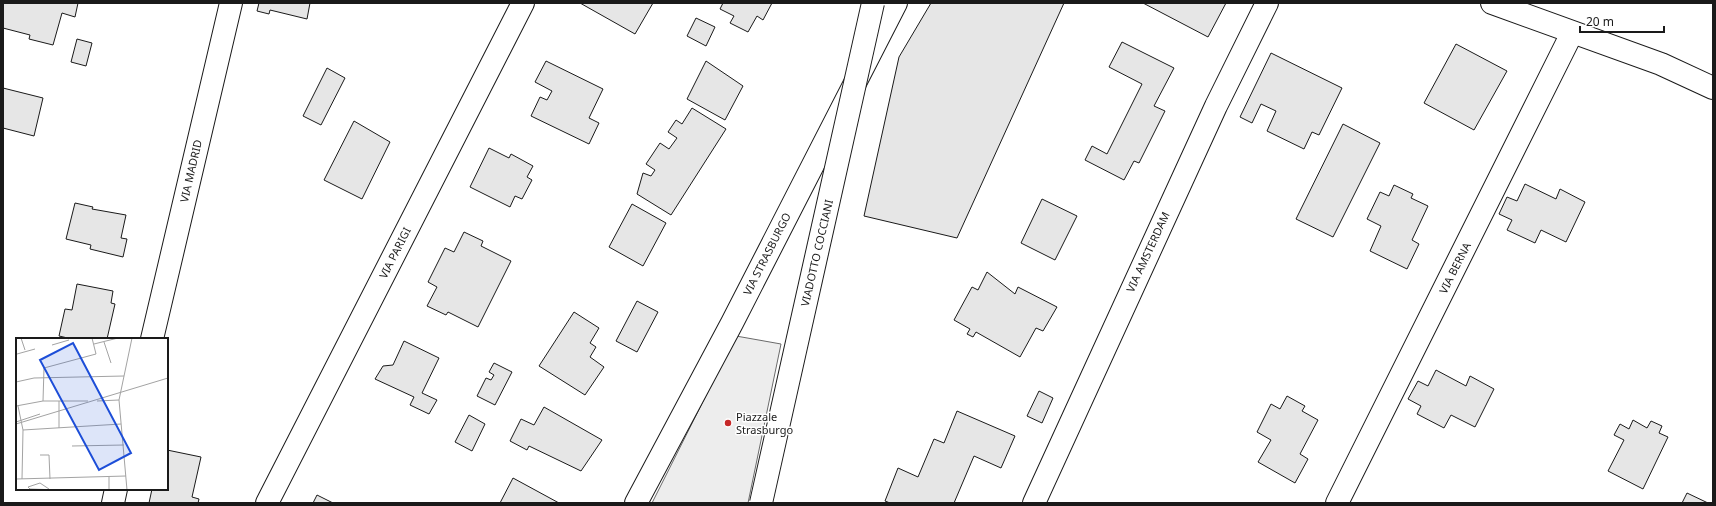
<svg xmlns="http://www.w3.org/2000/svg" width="1716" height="506" font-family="'Noto Sans',sans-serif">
  <rect width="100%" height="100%" fill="#fff"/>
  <polygon fill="#ededed" stroke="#6a6a6a" points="736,336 781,344 748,503 652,503"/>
  <g fill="#e6e6e6" stroke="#1a1a1a">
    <polygon points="3,3 78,3 75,17 62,13 53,45 29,39 30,35 3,28"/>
    <polygon points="259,3 310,3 307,19 270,10 269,14 257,11"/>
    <polygon points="580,3 653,3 635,34"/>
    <polygon points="723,3 772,3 763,20 757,16 748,32 730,23 734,16 720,9"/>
    <polygon points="931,3 1064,3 957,238 864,216 899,57"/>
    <polygon points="1143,3 1226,3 1208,37"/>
    <polygon points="696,18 715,27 706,46 687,36"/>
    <polygon points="77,39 92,43 86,66 71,62"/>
    <polygon points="1122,42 1174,68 1154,106 1165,111 1139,163 1134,161 1124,180 1085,160 1092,146 1107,154 1142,84 1109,67"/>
    <polygon points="1456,44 1507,71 1474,130 1424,103"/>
    <polygon points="1271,53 1342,88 1319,135 1312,132 1304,149 1267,131 1276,111 1261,104 1252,123 1240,117"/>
    <polygon points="546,61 603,89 589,118 599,123 589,144 531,116 540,97 547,100 552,91 535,82"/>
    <polygon points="706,61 743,86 725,120 687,99"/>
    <polygon points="327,68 345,78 321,125 303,116"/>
    <polygon points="3,88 43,98 34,136 3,128"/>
    <polygon points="692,108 726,129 671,215 637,194 643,173 651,176 655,170 646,164 660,143 669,149 677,138 668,132 676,120 682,124"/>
    <polygon points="354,121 390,142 362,199 324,180"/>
    <polygon points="1343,124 1380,143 1333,237 1296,219"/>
    <polygon points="489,148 509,158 511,154 533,166 527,177 532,180 522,199 515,196 510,207 470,187"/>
    <polygon points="1525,184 1556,199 1560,189 1585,202 1566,242 1541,230 1535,243 1507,230 1512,220 1499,214 1507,197 1517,201"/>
    <polygon points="1394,185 1413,194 1411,198 1428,206 1412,240 1419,244 1407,269 1370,251 1381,226 1367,219 1380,192 1389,196"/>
    <polygon points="1042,199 1077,216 1055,260 1021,243"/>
    <polygon points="75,203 93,207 92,209 126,215 121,238 127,239 123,257 90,249 91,245 66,239"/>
    <polygon points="632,204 666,223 643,266 609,247"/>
    <polygon points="464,232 483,241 481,246 511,261 478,327 448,312 446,315 427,306 437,287 428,282 445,248 454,252"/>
    <polygon points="987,272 1015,294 1018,287 1057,307 1043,331 1036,328 1020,357 976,332 973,337 967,334 970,329 954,320 972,287 978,290"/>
    <polygon points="77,284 113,291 111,303 115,304 107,339 72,339 59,336 65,309 72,310"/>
    <polygon points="637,301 658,312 637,352 616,341"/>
    <polygon points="574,312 599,328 590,343 596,347 590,357 604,367 585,395 539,366"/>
    <polygon points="404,341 439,358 422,393 437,400 429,414 410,405 414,397 375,379 383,366 393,365"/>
    <polygon points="494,363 512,372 495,405 477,396 486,378 491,380 494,375 489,372"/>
    <polygon points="1436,370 1466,386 1470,376 1494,389 1475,427 1451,415 1444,428 1417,414 1421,406 1408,399 1418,381 1428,386"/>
    <polygon points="1039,391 1053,398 1042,423 1027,416"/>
    <polygon points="1287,396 1305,406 1302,411 1318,420 1300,454 1308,459 1295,483 1258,462 1271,440 1257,432 1271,404 1280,409"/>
    <polygon points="544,407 602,440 581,471 529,446 527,450 510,441 521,419 534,425"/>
    <polygon points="957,411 1015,436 1001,468 974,456 954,503 890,503 885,501 898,468 918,477 934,439 944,443"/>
    <polygon points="469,415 485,424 472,451 455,442"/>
    <polygon points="1633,420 1647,428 1651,421 1662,426 1659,433 1668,437 1643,489 1608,471 1624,440 1614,435 1620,424 1629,429"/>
    <polygon points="167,450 201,457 192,497 199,499 198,503 149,503 152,489 167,489"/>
    <polygon points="513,478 559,503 500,503"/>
    <polygon points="1687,493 1708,503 1682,503"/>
    <polygon points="317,495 333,503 313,503"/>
  </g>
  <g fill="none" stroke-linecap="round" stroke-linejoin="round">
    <g stroke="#1a1a1a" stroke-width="24">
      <g id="minor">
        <polyline points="152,339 231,3"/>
        <polyline points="113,503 116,489"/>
        <polyline points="267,503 523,3"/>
        <polyline points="636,503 732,323 896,3"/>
        <polyline points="1034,503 1216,106 1267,3"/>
        <polyline points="1337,503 1572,33"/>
      </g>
    </g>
    <g stroke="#1a1a1a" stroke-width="24">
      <polyline id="secondary" points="1492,3 1661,64 1713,88"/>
    </g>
    <use href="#minor" stroke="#fff" stroke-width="22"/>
    <use href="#secondary" stroke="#fff" stroke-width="22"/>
    <g stroke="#1a1a1a" stroke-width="24" stroke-linecap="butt">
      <polyline id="trunk-bridge" points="761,503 873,3"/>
    </g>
    <use href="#trunk-bridge" stroke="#fff" stroke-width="22"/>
  </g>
  <circle fill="#c62828" stroke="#fff" stroke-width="1.5" cx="728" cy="423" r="4"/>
  <g text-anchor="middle" stroke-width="3" stroke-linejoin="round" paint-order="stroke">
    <g font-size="11" fill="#1a1a1a" stroke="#fff">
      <text transform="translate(191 171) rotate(-77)" y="4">VIA MADRID</text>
      <text transform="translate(1148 252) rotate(-65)" y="4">VIA AMSTERDAM</text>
      <text transform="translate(395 253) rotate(-63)" y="4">VIA PARIGI</text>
      <text transform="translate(817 253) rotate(-77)" y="4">VIADOTTO COCCIANI</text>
      <text transform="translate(767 254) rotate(-63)" y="4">VIA STRASBURGO</text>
      <text transform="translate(1455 268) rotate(-63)" y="4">VIA BERNA</text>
    </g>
    <g font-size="11" fill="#1a1a1a" stroke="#fff" text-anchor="start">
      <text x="736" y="421">Piazzale<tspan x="736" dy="13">Strasburgo</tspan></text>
    </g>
  </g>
  <g transform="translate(16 338)">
    <rect width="152" height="152" fill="#fff"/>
    <path fill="none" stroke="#a3a3a3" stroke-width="1" d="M 5,0 L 9,12M 88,4 L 95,25M 78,6 L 102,0M 36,7 L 53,2M 1,16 L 19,11M 0,44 L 18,40 L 108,38M 27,63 L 28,30 L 80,16 L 76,0M 43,63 L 43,90M 81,63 L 103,62M 0,68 L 27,63 L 72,63M 2,68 L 7,92 L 6,141M 0,84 L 24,76M 0,86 L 152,40M 7,92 L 105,86M 56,108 L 108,107M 24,117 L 33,117 L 34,141M 93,139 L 93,152M 0,141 L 110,138M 33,151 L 24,145 L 12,149 L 14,151 L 43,152M 111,152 L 103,62 L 116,0"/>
    <path fill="#1d4ed8" fill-opacity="0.15" stroke="#1d4ed8" stroke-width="2" d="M 57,5 L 115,115 L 83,132 L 24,22 Z"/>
    <rect width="152" height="152" fill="none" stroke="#1a1a1a" stroke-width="2"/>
  </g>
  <rect width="1716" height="506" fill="none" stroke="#1a1a1a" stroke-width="8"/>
  <path d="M1580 26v6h84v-6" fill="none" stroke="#1a1a1a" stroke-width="2"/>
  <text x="1586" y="26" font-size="12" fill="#1a1a1a" stroke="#ffffff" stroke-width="3" paint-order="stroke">20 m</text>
</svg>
